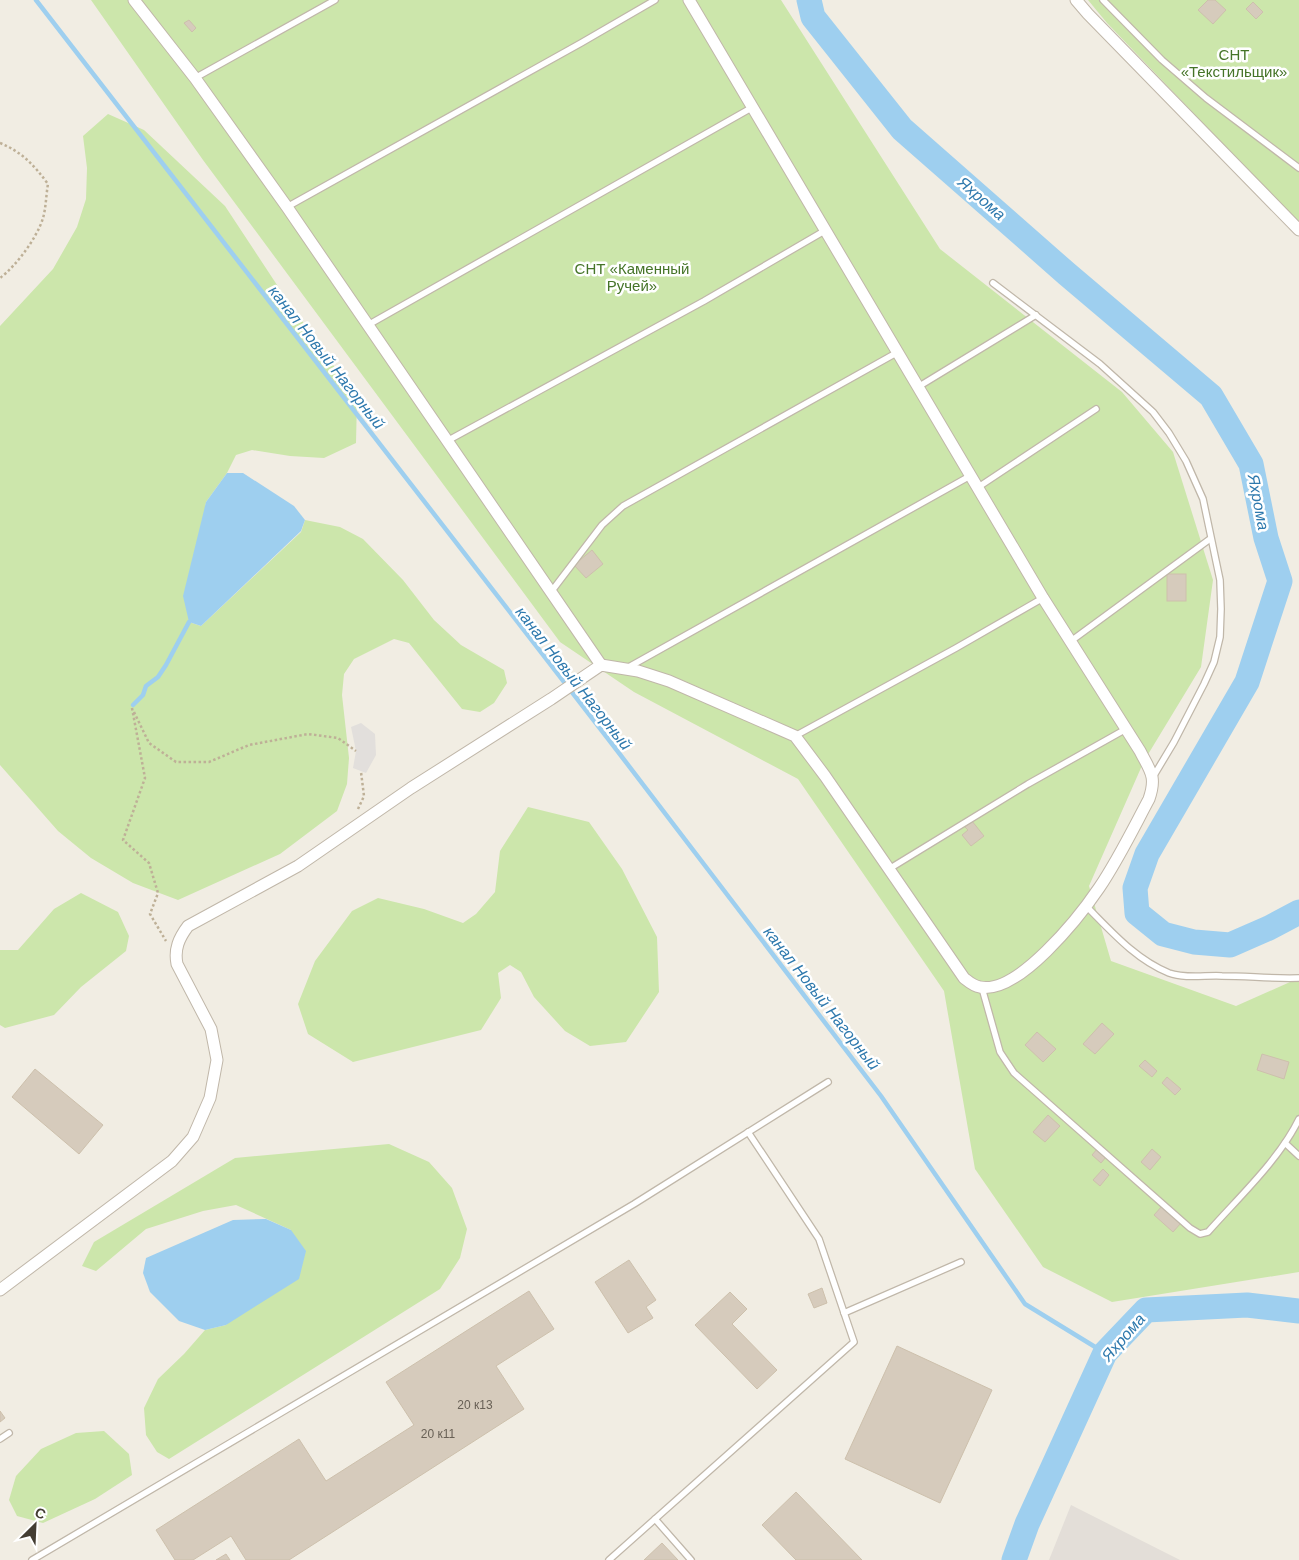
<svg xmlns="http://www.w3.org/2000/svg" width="1299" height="1560" font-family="Helvetica,sans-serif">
  <rect width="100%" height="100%" fill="#f1ede3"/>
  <polygon fill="#e3ded8" points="1071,1505 1180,1560 1049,1560"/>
  <g fill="#cce6ab">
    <polygon points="91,0 781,0 940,249 1122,392 1173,452 1213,580 1201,667 1144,761 1089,886 1111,961 1236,1006 1299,978 1299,1272 1112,1302 1043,1267 975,1169 944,991 798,779 634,692 560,642 203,160"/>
    <polygon points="1088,0 1299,0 1299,223 1107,23"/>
    <polygon points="108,114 144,130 225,206 281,291 357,399 356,443 324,458 290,456 252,450 236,455 227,473 206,502 189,622 201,626 301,532 305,520 340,527 363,539 403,580 434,620 461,645 504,670 507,683 494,703 480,712 462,709 409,643 394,639 354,659 344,674 342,695 349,758 347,784 337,811 280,854 178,900 133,883 91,858 58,831 0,765 0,326 53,269 77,227 86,199 87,168 83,136"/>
    <polygon points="528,807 589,822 622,869 657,937 659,992 626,1042 590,1046 565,1031 534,997 521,972 510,965 498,973 501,998 481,1030 353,1062 308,1034 298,1004 315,961 352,911 378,898 424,909 463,923 476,914 495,892 500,851"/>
    <polygon points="81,893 118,912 129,936 126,951 81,987 54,1015 5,1028 0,1025 0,950 18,950 54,909"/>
    <polygon points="389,1144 429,1162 452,1188 467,1229 460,1258 440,1289 169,1459 157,1452 146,1435 144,1408 158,1379 184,1354 205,1330 226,1325 291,1230 236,1205 203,1211 146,1229 96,1271 82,1266 94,1242 235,1158"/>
    <polygon points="104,1431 129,1454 132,1475 95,1499 43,1523 17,1516 9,1500 16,1476 41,1449 76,1433"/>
  </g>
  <polygon fill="#e2dfdc" points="361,723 375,734 376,755 366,773 353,768 356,751 351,727"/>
  <g fill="#9ecfef">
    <polygon points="227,473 243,473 294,506 305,520 301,531 201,626 189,622 183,596 206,502"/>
    <polygon points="266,1219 291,1230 306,1251 299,1279 226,1325 205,1330 179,1321 150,1292 143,1273 146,1258 233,1220"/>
  </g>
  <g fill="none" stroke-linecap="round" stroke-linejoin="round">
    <g stroke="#9ecfef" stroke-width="4.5">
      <polyline points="36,0 609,740 881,1096 1025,1304 1105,1353"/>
      <polyline points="133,705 143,695 146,686 158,677 166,665 189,622"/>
    </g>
    <g stroke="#9ecfef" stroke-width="25">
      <polyline points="809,0 813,17 902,129 1067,274 1211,396 1251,464 1266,538 1280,581 1247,682 1147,854 1135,888 1137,913 1163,934 1194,942 1230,945 1269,928 1299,912"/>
      <polyline points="1014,1560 1027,1524 1105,1353 1146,1310 1247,1305 1299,1311"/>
    </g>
  </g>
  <g fill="#d6cbbc" stroke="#cdc0ac">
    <polygon points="1208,0 1215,0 1226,10 1213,24 1198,10"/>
    <polygon points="1253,2 1263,12 1256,19 1246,9"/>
    <polygon points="189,20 196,28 192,32 184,23"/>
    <polygon points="592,550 603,564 586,578 574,565"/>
    <rect x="1167" y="574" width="19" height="27"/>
    <polygon points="972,821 984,836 971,846 962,835 968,830 965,827"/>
    <polygon points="1102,1023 1114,1034 1095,1054 1083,1044"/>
    <polygon points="1037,1032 1056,1049 1043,1062 1025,1045"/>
    <polygon points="1262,1054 1289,1062 1284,1079 1257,1070"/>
    <polygon points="1145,1060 1157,1071 1152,1077 1139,1066"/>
    <polygon points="35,1069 103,1125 79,1154 12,1097"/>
    <polygon points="1167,1077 1181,1089 1175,1095 1162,1083"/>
    <polygon points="1048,1115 1060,1126 1045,1142 1033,1132"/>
    <polygon points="1097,1149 1106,1157 1101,1163 1092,1155"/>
    <polygon points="1152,1149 1161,1157 1150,1170 1141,1162"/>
    <polygon points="1103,1169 1109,1175 1100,1186 1093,1180"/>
    <polygon points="1162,1206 1181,1223 1173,1232 1154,1215"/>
    <polygon points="629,1260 656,1300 646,1307 653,1318 628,1333 595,1282"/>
    <polygon points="822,1288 827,1303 814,1308 808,1294"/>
    <polygon points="529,1291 554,1329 496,1366 524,1409 289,1560 246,1560 231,1536 193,1560 175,1560 156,1530 299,1439 326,1481 414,1425 386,1382"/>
    <polygon points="730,1292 747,1309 732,1324 777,1370 757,1389 695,1325"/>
    <polygon points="897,1346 992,1390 940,1503 845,1459"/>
    <polygon points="0,1411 5,1418 0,1422"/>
    <polygon points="796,1492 862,1560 796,1560 762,1525"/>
    <polygon points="662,1543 678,1560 644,1560"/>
    <polygon points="226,1554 230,1560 216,1560"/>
  </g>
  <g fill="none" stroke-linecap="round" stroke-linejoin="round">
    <g stroke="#c0b7a9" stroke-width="8">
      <g id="lane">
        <polyline points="1103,0 1162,60 1206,98 1299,168"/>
        <polyline points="195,78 335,0"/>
        <polyline points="287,207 581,43 655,0"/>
        <polyline points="993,283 1100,364 1153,412 1169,433 1186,461 1203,499 1220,580 1221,609 1220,637 1214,662 1204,684 1174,742 1153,777"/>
        <polyline points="368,325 753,107"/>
        <polyline points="918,387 1036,315"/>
        <polyline points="447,441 704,301 826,230"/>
        <polyline points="977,488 1096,409"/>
        <polyline points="551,592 602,525 623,506 898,352"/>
        <polyline points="1071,641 1210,539"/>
        <polyline points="627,668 970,476"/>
        <polyline points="795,736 956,648 1043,598"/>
        <polyline points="889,869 1028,784 1126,729"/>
        <path d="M 1086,906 C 1111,931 1135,959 1169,973 C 1185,979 1206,975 1222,976 C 1248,976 1273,979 1299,978"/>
        <path d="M 982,988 L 1000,1052 L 1014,1073 L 1190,1228 L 1200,1234 L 1208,1232 C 1239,1197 1279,1160 1299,1119"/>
        <polyline points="1285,1143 1299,1156"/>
        <polyline points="844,1313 961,1262"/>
        <polyline points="0,1439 9,1433"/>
        <polyline points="655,1519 691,1560"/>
        <polyline points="32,1560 634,1204 828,1082"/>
        <polyline points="609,1560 854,1342 819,1239 748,1132"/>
      </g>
    </g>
    <g stroke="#c0b7a9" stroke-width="13">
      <g id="street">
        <polyline points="134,0 195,78 287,207 601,665"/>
        <polyline points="1076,0 1088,14 1299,230"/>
        <path d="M 0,1290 L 172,1161 L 193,1137 L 210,1098 L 217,1060 L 211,1029 L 177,964 C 174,949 179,938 188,926 L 298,866 L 411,788 L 551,699 L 601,665 L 638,671 L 669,681 L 795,736 L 825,776 L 964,978 C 969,982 973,986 980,987 C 1018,995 1080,916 1099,888 C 1118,860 1133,829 1149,799 C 1157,776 1150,771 1140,751 L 1043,598 L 689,0"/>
      </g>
    </g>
    <g stroke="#beb097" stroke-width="2.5" stroke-dasharray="2.5 2.5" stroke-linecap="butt">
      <path d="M 0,143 C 22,152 34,165 48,184 C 46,195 46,208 43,218 C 37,238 16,266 0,278"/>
      <polyline points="132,708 145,778 123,840 149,863 158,893 150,914 166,941"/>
      <polyline points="134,712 149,743 176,762 209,762 249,745 308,734 338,738 356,751"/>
      <polyline points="358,809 364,796 361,772"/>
    </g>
    <use href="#lane" stroke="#fff" stroke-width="5.5"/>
    <use href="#street" stroke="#fff" stroke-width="11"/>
  </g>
  <g text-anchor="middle" stroke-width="5" stroke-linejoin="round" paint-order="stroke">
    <g font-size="12" fill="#686055">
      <text x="475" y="1409">20 к13</text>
      <text x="438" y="1438">20 к11</text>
    </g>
    <g font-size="15" fill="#457428" stroke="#fff">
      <text x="1234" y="60">СНТ<tspan x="1234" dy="17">«Текстильщик»</tspan></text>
      <text x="632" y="274">СНТ «Каменный<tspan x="632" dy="17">Ручей»</tspan></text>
    </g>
    <g font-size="16" font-style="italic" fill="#2e79ad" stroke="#fff">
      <text transform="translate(982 198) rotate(41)" y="6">Яхрома</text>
      <text transform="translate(327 357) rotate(52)" y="6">канал Новый Нагорный</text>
      <text transform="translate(1259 502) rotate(79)" y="6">Яхрома</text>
      <text transform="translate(574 678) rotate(52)" y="6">канал Новый Нагорный</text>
      <text transform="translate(822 998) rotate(52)" y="6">канал Новый Нагорный</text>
      <text transform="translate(1123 1337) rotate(-49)" y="6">Яхрома</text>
    </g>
  </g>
  <g transform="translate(35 1525) rotate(24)" stroke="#ffffff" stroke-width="4" paint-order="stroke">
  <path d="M0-4L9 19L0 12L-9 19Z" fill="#433d33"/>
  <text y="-8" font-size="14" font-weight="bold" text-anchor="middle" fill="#433d33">С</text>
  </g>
</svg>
